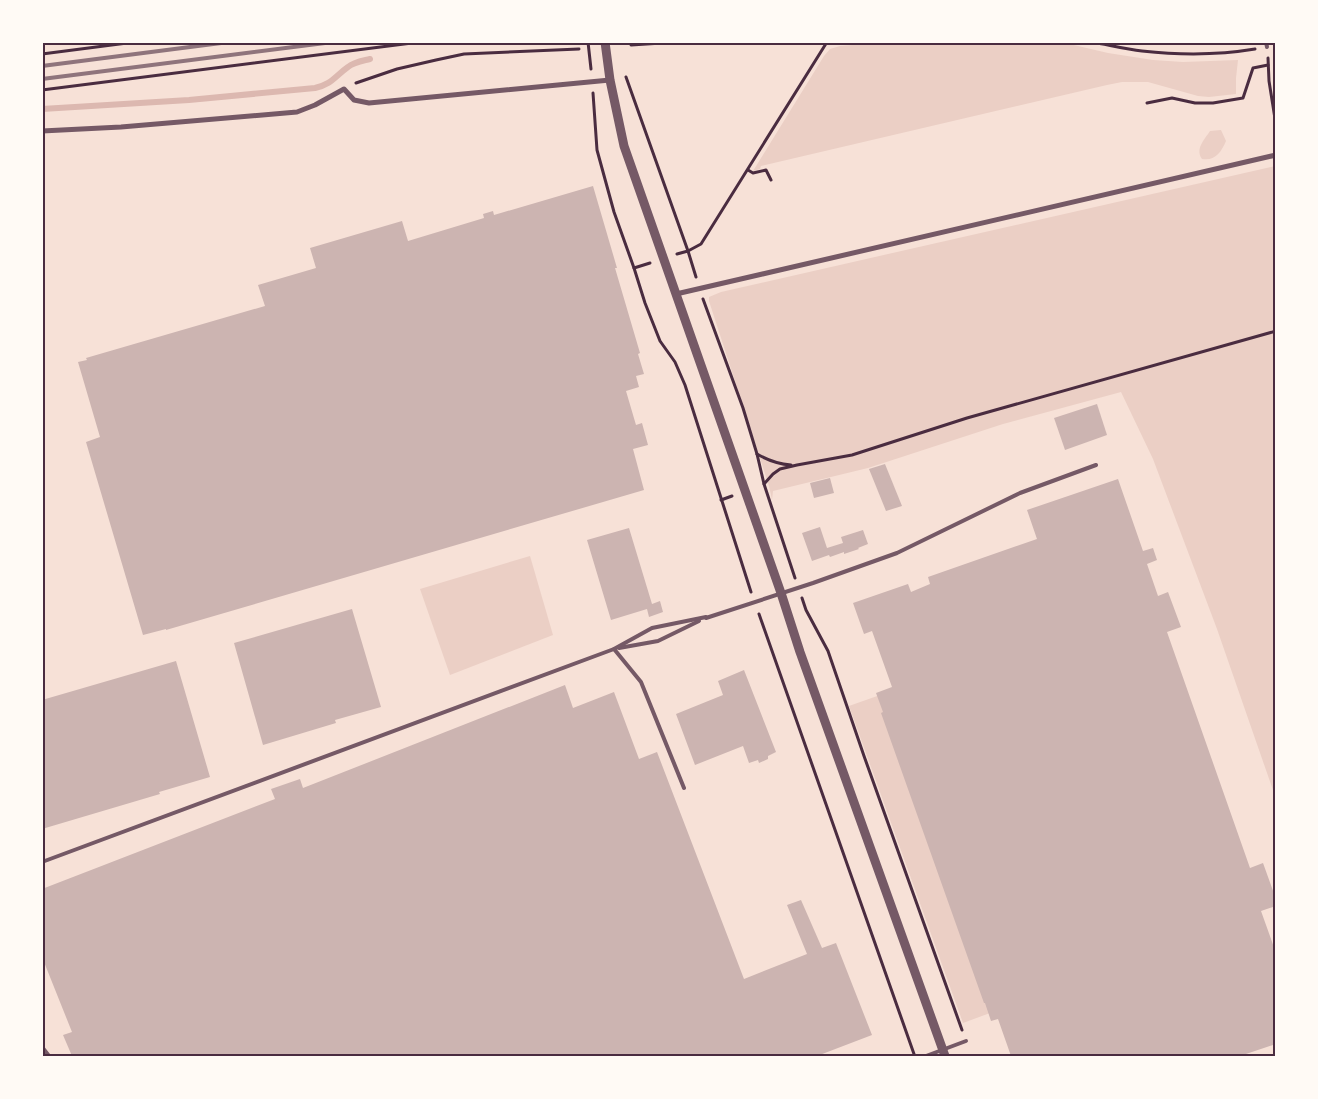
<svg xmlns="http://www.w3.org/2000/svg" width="1318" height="1099" font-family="'IBM Plex Sans',sans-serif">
  <rect width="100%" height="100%" fill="#f7e1d7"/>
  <g fill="#ebcfc5">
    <polygon points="877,43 1061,42 1108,53 1153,60 1183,62 1238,60 1236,78 1236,94 1209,97 1198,96 1148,82 1122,82 1107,85 761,166 760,169 753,171 824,56 830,49 840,46"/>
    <path d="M 1221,130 L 1226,141 C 1221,152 1216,161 1202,159 C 1195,149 1204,140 1210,131 Z"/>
    <polygon points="1275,166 1275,796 1217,629 1153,459 1121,392 1003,424 868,468 773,491 772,500 769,486 709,301 709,297 721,292"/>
    <polygon points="530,556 553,635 450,675 420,589"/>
    <polygon points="880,695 990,1013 963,1023 849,706"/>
  </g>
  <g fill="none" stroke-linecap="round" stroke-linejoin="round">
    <path stroke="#dcb8b0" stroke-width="6" d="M 42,109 L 189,100 L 315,88 C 332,84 334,77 348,67 C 354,62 362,61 370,59"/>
  </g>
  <g fill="#ccb4b1">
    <polygon points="593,186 617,268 615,268 640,353 638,354 644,374 636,376 639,387 626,391 636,425 642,423 648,445 633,449 644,490 166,630 166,629 143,635 86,442 100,437 78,362 87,360 86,358 265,306 258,285 316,268 310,248 402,221 408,241 484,218 483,214 493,211 494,215"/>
    <polygon points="1097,404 1107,435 1065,450 1054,418"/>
    <polygon points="885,464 902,506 886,511 869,469"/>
    <polygon points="830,478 834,493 814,498 810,483"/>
    <polygon points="1118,479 1143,551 1153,548 1157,560 1147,564 1158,596 1168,592 1181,627 1167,632 1250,868 1263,863 1276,899 1276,906 1261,911 1276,953 1276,1044 1240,1056 1011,1056 998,1019 991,1021 985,1003 984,1003 881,713 883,712 876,693 892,687 872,631 864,634 853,603 908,584 911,592 930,584 928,577 1037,539 1027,510"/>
    <polygon points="820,527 827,548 843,543 841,537 863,530 868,544 858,548 859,549 844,554 844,552 830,557 829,555 812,561 802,533"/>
    <polygon points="629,528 652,604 660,601 663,612 649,617 647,609 611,620 587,540"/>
    <polygon points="352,609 381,707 335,720 336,723 263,745 234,643"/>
    <polygon points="176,661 210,777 159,792 160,794 42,829 42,700"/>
    <polygon points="744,670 776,752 768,756 768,759 759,763 758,760 749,763 743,746 695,765 676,714 723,695 718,681"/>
    <polygon points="565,685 573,708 614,692 639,759 657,752 744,979 807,954 787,905 801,900 822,948 836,943 872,1035 817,1056 83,1056 82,1054 72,1056 63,1035 72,1032 42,957 42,889 275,799 271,789 300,779 303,788"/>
  </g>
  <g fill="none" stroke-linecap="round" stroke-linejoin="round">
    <g stroke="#4a2c40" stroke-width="3">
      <polyline points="588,42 591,69"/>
      <path d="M 1092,42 C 1109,45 1126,49 1142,51 C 1179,55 1219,55 1255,49"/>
      <polyline points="631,45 678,42"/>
      <polyline points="42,54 135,42"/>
      <polyline points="1268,58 1269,81 1276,125"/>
      <polyline points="626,77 688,251 696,277"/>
      <polyline points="356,83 397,69 436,60 464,54 579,49"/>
      <polyline points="42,90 420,42"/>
      <polyline points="593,93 597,150 614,212 634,268 645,303 660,341 675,362 685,385 751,592"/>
      <polyline points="1147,103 1172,98 1195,103 1213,103 1243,98 1253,68 1268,65"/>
      <polyline points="748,170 753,173 766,170 771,180"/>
      <polyline points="677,254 688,251 701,244 827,42"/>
      <polyline points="634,268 650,263"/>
      <polyline points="703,299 743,408 757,454 764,484 795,578"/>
      <path d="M 757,454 C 769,461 778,464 791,465"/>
      <polyline points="764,484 773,474 780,469 797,465 852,455 967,418 1276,331"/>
      <polyline points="721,500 732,496"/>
      <polyline points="802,598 806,610 828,651 864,756 962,1030"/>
      <polyline points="759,614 914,1054"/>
    </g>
    <g stroke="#755966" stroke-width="4">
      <polyline points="1266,42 1267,47"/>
      <polyline points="706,618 813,583 897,553 1020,493 1096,465"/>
      <polyline points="619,648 658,641 699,621"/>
      <polyline points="614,649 641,682 684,788"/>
      <polyline points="42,862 614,649 652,628 706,617"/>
      <polyline points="42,1047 49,1056"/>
      <polyline points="926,1056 966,1041"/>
    </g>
    <g stroke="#755966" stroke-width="5">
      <polyline points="42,131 121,127 297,112 315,105 344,89 354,100 369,103 610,80"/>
      <polyline points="676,294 1276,155"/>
    </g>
    <polyline stroke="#755966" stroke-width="9" points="605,42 610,80 624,146 781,593 800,652 945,1056"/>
    <g stroke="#8f747c" stroke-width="4">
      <polyline points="42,66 229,42"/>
      <polyline points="42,79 333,42"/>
    </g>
  </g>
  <rect width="1318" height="1099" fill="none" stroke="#fffaf5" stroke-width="88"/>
  <rect x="44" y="44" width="1230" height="1011" fill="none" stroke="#4a2c40" stroke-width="2"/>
</svg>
